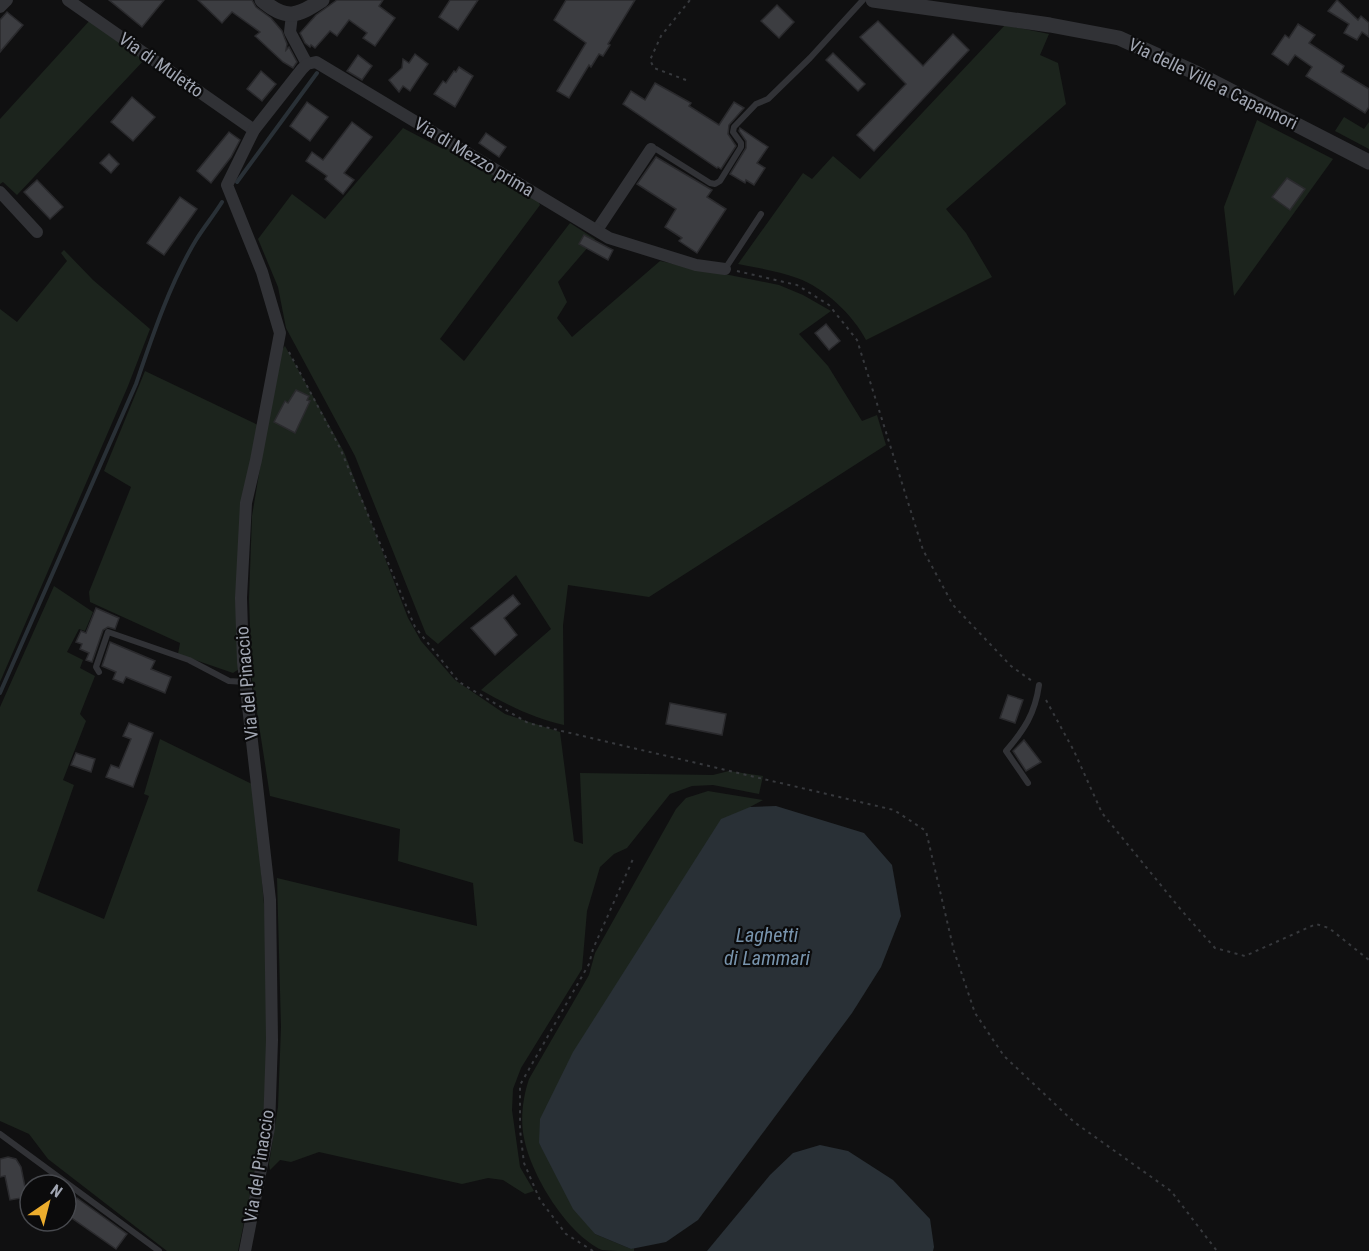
<svg xmlns="http://www.w3.org/2000/svg" width="1369" height="1251" font-family="'Roboto Condensed',sans-serif">
  <rect width="100%" height="100%" fill="#101011"/>
  <g fill="#1c241d">
    <polygon points="91,19 146,58 17,195 3,182 0,184 0,119"/>
    <path d="M 1005,25 L 1049,34 L 1040,55 L 1058,63 L 1066,104 L 946,209 L 966,233 L 992,277 L 866,340 C 853,315 825,288 797,278 C 779,271 757,268 738,264 L 803,173 L 812,179 L 833,156 L 860,179 Z"/>
    <polygon points="1344,117 1364,129 1369,122 1369,149 1335,131"/>
    <polygon points="1257,120 1333,159 1234,296 1224,207"/>
    <path d="M 403,128 L 443,149 L 447,144 L 537,199 L 540,205 L 440,339 L 464,361 L 570,223 L 595,239 L 558,282 L 567,302 L 557,318 L 572,337 L 660,261 L 779,285 L 803,295 L 831,311 L 799,334 L 828,366 L 862,421 L 877,415 L 886,445 L 649,597 L 568,585 L 563,625 L 564,725 C 535,719 507,705 481,690 L 551,629 L 516,575 L 438,644 L 426,634 L 355,456 L 286,328 L 278,287 L 258,239 L 292,194 L 325,219 Z"/>
    <polygon points="64,250 93,280 150,329 128,386 0,682 0,309 17,322 67,261 61,253"/>
    <polygon points="285,346 344,452 408,618 421,641 455,680 505,714 560,732 574,841 583,844 580,773 713,775 729,771 763,776 759,794 713,785 692,786 670,794 627,848 614,854 600,867 587,911 582,969 521,1068 513,1089 512,1110 520,1167 534,1191 525,1194 503,1180 488,1178 462,1184 319,1152 291,1162 280,1160 270,1170 269,1164 278,1107 281,1027 277,878 477,926 473,883 398,861 400,829 270,796 252,680 249,599 252,516 279,353"/>
    <polygon points="145,371 260,426 248,476 239,669 233,673 178,654 180,643 90,602 89,592 131,487 104,471"/>
    <polygon points="54,586 93,612 85,631 79,629 67,652 83,660 80,668 95,676 80,714 86,721 63,780 74,785 37,891 104,919 149,796 144,794 160,739 256,786 257,826 266,926 266,1118 238,1251 167,1251 48,1159 29,1134 0,1121 0,707"/>
    <path d="M 708,791 L 763,800 L 750,807 L 539,1143 L 595,1234 L 631,1249 L 634,1248 L 634,1251 C 624,1251 610,1251 602,1250 C 567,1234 531,1175 524,1138 C 520,1119 523,1097 529,1079 L 589,975 L 595,953 L 676,809 L 686,798 Z"/>
  </g>
  <g fill="#293036">
    <polygon points="776,806 864,833 892,865 901,916 881,967 852,1013 698,1220 666,1242 631,1249 595,1234 573,1209 539,1143 540,1119 573,1052 721,819 750,807"/>
    <polygon points="820,1145 848,1151 893,1180 930,1219 934,1247 933,1251 707,1251 770,1175 793,1153"/>
  </g>
  <g fill="none" stroke-linecap="round" stroke-linejoin="round">
    <g stroke="#293036" stroke-width="4">
      <polyline points="237,182 317,73"/>
      <path d="M 0,693 L 136,384 C 152,337 170,283 196,240 C 204,227 214,215 222,202"/>
    </g>
  </g>
  <g fill="#3c3d41" stroke="#2a2a2d" stroke-width="1.5">
    <polygon points="109,0 164,0 142,27"/>
    <polygon points="198,0 252,0 256,7 271,18 282,31 287,44 286,50 289,47 297,62 293,68 283,62 255,36 260,32 232,12 222,23"/>
    <polygon points="337,0 383,0 379,6 395,18 375,46 363,38 367,33 349,20 337,36 330,31 315,48 311,45 310,47 305,43 300,33 316,15"/>
    <polygon points="450,0 478,0 458,30 439,17"/>
    <polygon points="566,0 635,0 608,44 610,45 603,56 599,54 591,67 589,65 569,98 557,91 586,43 554,20"/>
    <polygon points="1337,0 1358,20 1361,16 1369,23 1369,37 1362,32 1357,40 1344,33 1349,24 1328,11"/>
    <polygon points="777,5 794,22 779,38 761,21"/>
    <polygon points="7,12 23,25 0,52 0,20"/>
    <polygon points="878,21 923,66 953,34 969,50 874,151 857,135 906,84 860,37"/>
    <polygon points="1298,24 1315,35 1309,43 1344,66 1341,72 1369,89 1369,107 1365,113 1306,76 1312,67 1295,55 1288,65 1272,54 1285,35 1289,38"/>
    <polygon points="833,53 865,84 858,91 826,60"/>
    <polygon points="415,54 428,64 410,91 403,86 399,92 389,80 402,68 403,59 409,63"/>
    <polygon points="358,55 372,66 362,80 347,71"/>
    <polygon points="459,67 473,76 455,107 434,94 443,81 446,83 454,71 456,72"/>
    <polygon points="261,71 276,84 262,101 247,89"/>
    <polygon points="655,83 691,103 689,106 719,125 734,102 744,108 729,125 728,134 736,146 721,169 718,167 717,168 623,104 631,91 645,100"/>
    <polygon points="132,97 155,117 133,141 111,122"/>
    <polygon points="307,102 328,117 310,141 290,126"/>
    <polygon points="352,122 372,137 344,173 354,180 343,194 325,179 327,176 306,161 312,152 323,160"/>
    <polygon points="740,128 768,147 757,163 765,168 754,185 746,180 745,183 730,174 746,148 746,141 739,131"/>
    <polygon points="229,132 240,140 231,157 211,183 197,171"/>
    <polygon points="486,133 506,147 499,157 479,143"/>
    <polygon points="109,154 119,164 111,173 100,163"/>
    <polygon points="656,157 712,190 707,197 726,209 697,253 679,241 682,238 665,227 676,209 637,184"/>
    <polygon points="1287,178 1305,189 1290,210 1272,197"/>
    <polygon points="37,180 63,207 50,219 24,192"/>
    <polygon points="180,197 197,209 164,255 147,243"/>
    <polygon points="584,235 613,250 608,260 579,244"/>
    <polygon points="826,324 840,341 829,350 815,333"/>
    <polygon points="296,390 309,396 307,400 310,401 295,433 274,422 285,401 288,403"/>
    <polygon points="513,595 520,604 504,618 517,635 495,655 471,628"/>
    <polygon points="96,608 119,618 115,629 108,627 103,630 92,662 86,660 89,653 80,649 82,644 76,642 81,631 86,633"/>
    <polygon points="110,642 155,661 151,669 171,677 165,693 126,677 123,683 113,679 116,672 102,666"/>
    <polygon points="1008,695 1023,700 1015,723 1000,718"/>
    <polygon points="670,703 726,714 722,735 666,724"/>
    <polygon points="129,723 153,733 133,787 106,777 111,765 119,768 131,739 123,736"/>
    <polygon points="1024,740 1041,762 1026,771 1013,751"/>
    <polygon points="76,753 95,759 91,772 71,765"/>
    <polygon points="8,1157 16,1159 21,1167 27,1197 10,1200 5,1176 0,1177 0,1159"/>
    <polygon points="77,1198 127,1234 116,1249 66,1214"/>
  </g>
  <g fill="none" stroke-linecap="round" stroke-linejoin="round">
    <g stroke="#37393d" stroke-width="2" stroke-dasharray="3 4.5" stroke-linecap="butt">
      <polyline points="686,80 654,68 650,60 661,36 690,0"/>
      <polyline points="737,271 797,285 829,305 857,340 923,550 953,605 1011,666 1032,681"/>
      <polyline points="289,352 340,448 415,627 459,682 528,723 894,810 926,831 954,951 975,1013 1004,1056 1074,1122 1171,1191 1217,1251"/>
      <polyline points="1046,700 1074,751 1102,813 1182,911 1215,948 1245,956 1316,924 1329,928 1369,960"/>
      <polyline points="593,1251 566,1234 540,1200 524,1163 520,1130 520,1085 589,964 593,949 633,859"/>
    </g>
    <g stroke="#313236" stroke-width="6">
      <polyline points="652,149 656,149 710,183 715,184 720,181 741,147 741,143 733,132 734,127 756,104 768,99 810,58 863,0"/>
      <polyline points="725,269 761,214"/>
      <polyline points="99,672 96,667 108,632 189,660 229,681 245,682"/>
      <path d="M 1028,783 L 1006,751 C 1024,730 1035,714 1039,685"/>
      <polyline points="0,1134 159,1251"/>
    </g>
    <g stroke="#313236" stroke-width="12">
      <polyline points="68,0 254,130"/>
      <polyline points="0,7 7,0"/>
      <polyline points="292,15 290,32 307,64"/>
      <polyline points="0,192 37,232"/>
      <polyline points="597,230 651,149"/>
      <polyline points="245,1251 269,1128 272,1040 270,900 243,662 241,598 246,503 256,460 280,333 262,272 227,185 254,130 302,69 307,64 316,62 609,238 696,265 725,269"/>
    </g>
    <g stroke="#313236" stroke-width="15">
      <path d="M 262,0 C 286,21 298,16 322,0"/>
      <polyline points="873,0 1050,25 1119,38 1194,72 1369,162"/>
    </g>
  </g>
  <g text-anchor="middle" stroke-width="4.5" stroke-linejoin="round" paint-order="stroke">
    <g font-size="18" fill="#a1a6b2" stroke="#0b0b0c">
      <text transform="translate(161 65) rotate(35)" y="6">Via di Muletto</text>
      <text transform="translate(1213 84) rotate(26)" y="6">Via delle Ville a Capannori</text>
      <text transform="translate(474 157) rotate(31)" y="6">Via di Mezzo prima</text>
      <text transform="translate(247 683) rotate(-95)" y="6">Via del Pinaccio</text>
      <text transform="translate(259 1166) rotate(-81)" y="6">Via del Pinaccio</text>
    </g>
    <g font-size="20" font-style="italic" fill="#7894ad" stroke="#0b0b0c">
      <text x="767" y="942">Laghetti<tspan x="767" dy="23">di Lammari</tspan></text>
    </g>
  </g>
  <g transform="translate(48 1203) rotate(35)"><circle r="28" fill="#0b0b0c" stroke="#47494e" stroke-width="1.5"/>
  <path d="M0-4.5L10 22L0 15L-10 22Z" fill="#ecad2d"/>
  <text y="-9" font-size="16" font-weight="bold" text-anchor="middle" fill="#a1a6b2">N</text>
  </g>
</svg>
